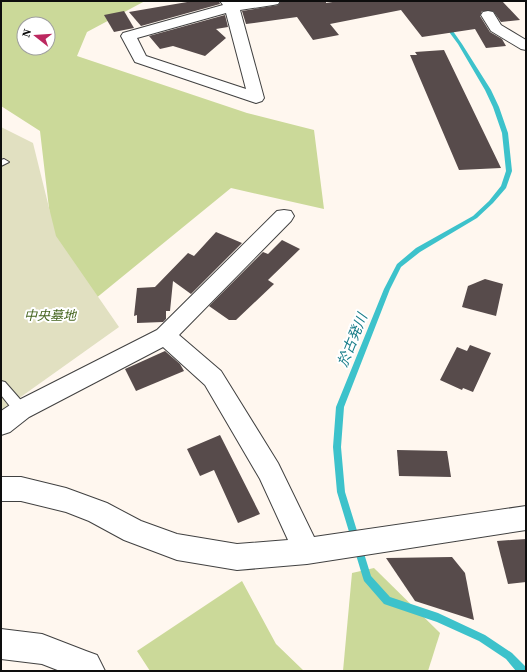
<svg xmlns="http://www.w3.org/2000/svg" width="527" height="672" font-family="'Source Serif 4','Noto Sans JP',serif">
  <rect width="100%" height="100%" fill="#fff7ef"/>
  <g fill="#cbd999" fill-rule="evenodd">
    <path d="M 1,1 L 145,1 L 87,32 L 77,56 L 247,113 L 314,130 L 324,209 L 231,188 L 95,299 L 52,234 L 40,131 L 1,106 ZM 24,24 L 48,24 L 48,48 L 24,48 Z"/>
    <polygon points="374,568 440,633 428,671 343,671 352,573"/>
    <polygon points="242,581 276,644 304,671 150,671 137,651"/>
  </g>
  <polygon fill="#e1e0c1" points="1,127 33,143 56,236 119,327 1,411"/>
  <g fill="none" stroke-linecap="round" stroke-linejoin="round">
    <polygon fill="#3dc2cb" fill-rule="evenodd" points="444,24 448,24 462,44 491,90 499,107 508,133 512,171 506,188 493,203 477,218 420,252 401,267 390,289 344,407 341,447 345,492 371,576 390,597 438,613 485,635 512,653 526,667 526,671 516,671 506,659 479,641 437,622 384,604 364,581 363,578 337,492 333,447 336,407 384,289 397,264 416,248 473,216 489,201 501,186 506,171 502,133 493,107 485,90 458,44 444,25"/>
  </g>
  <g fill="#574b4b">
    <polygon points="193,1 219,1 220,4 141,26 129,12"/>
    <polygon points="281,1 326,1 326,3 339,1 502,1 520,20 501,22 493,11 482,11 480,16 490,32 502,39 506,46 486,48 475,29 422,37 401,10 330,24 339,35 313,40 297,17 246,24 242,11 278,5"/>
    <polygon points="124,11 134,28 114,32 104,15"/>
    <polygon points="225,15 228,27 216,29 226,38 205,56 173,46 160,49 149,36"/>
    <polygon points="444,50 501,168 459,170 410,55 417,55 415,52"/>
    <polygon points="216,232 242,243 191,294 173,281 170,311 166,311 166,319 163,322 137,323 137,315 134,316 137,288 155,287 188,253 194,256"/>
    <polygon points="282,240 300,249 268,280 274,284 236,320 229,320 209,306 263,252 268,254"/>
    <polygon points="485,279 503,284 496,316 462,307 468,286"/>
    <polygon points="470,345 491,353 473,392 463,388 462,390 440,380 457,347 467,351"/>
    <polygon points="165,351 180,364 184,371 136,391 125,369"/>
    <polygon points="220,435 260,514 238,523 214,470 200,476 187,449"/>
    <polygon points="397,450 447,451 451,477 399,476"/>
    <polygon points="526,539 526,582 508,584 497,541"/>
    <polygon points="452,557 465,573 474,620 415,601 386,558"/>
  </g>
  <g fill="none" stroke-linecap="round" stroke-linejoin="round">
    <g stroke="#414141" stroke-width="2">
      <g id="lane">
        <polygon points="4,159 9,162 1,166 1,160"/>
        <polygon points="1,381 5,382 26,406 27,410 26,414 21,415 16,414 1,395"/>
      </g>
    </g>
    <g stroke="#414141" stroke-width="2">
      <g id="street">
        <path d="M 220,1 L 280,1 L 278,4 L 273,5 L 240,10 L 264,98 L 262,101 L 256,103 L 250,101 L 135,62 L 121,36 L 123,33 L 223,5 ZM 226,13 L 246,89 L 146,56 L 137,38 Z"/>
        <polygon points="488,11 493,12 501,25 526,40 526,50 521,49 491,31 481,15 483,12"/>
        <polygon points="284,210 291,211 294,216 291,221 179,335 221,371 278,463 314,537 526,506 526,530 307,564 237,570 177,560 124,540 89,521 66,512 21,501 1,501 1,477 21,477 66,488 107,503 141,521 177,534 237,544 288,540 260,479 205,385 163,347 29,417 10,432 1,435 1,411 13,403 157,330 277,211"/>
        <polygon points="1,629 42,634 86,651 97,655 105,671 60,671 42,664 1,659"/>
      </g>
    </g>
    <use href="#lane" fill="#fff" fill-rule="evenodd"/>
    <use href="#street" fill="#fff" fill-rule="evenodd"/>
  </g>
  <g text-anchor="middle" stroke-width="4" stroke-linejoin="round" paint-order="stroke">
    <g font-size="13" font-style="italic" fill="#45651f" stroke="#fff">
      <text x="50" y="320">中央墓地</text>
    </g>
    <g font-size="14" font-style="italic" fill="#187d89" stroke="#fff">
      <text transform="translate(352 340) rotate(-68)" y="5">於古発川</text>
    </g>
  </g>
  <rect width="527" height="672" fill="none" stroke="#0e0e0e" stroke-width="4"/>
  <g transform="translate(36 36) rotate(287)"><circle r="19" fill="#ffffff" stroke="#9f9f9f"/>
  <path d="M0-3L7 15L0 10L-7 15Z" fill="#bc2860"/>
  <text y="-6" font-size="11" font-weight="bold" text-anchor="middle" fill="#0e0e0e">N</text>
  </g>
</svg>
